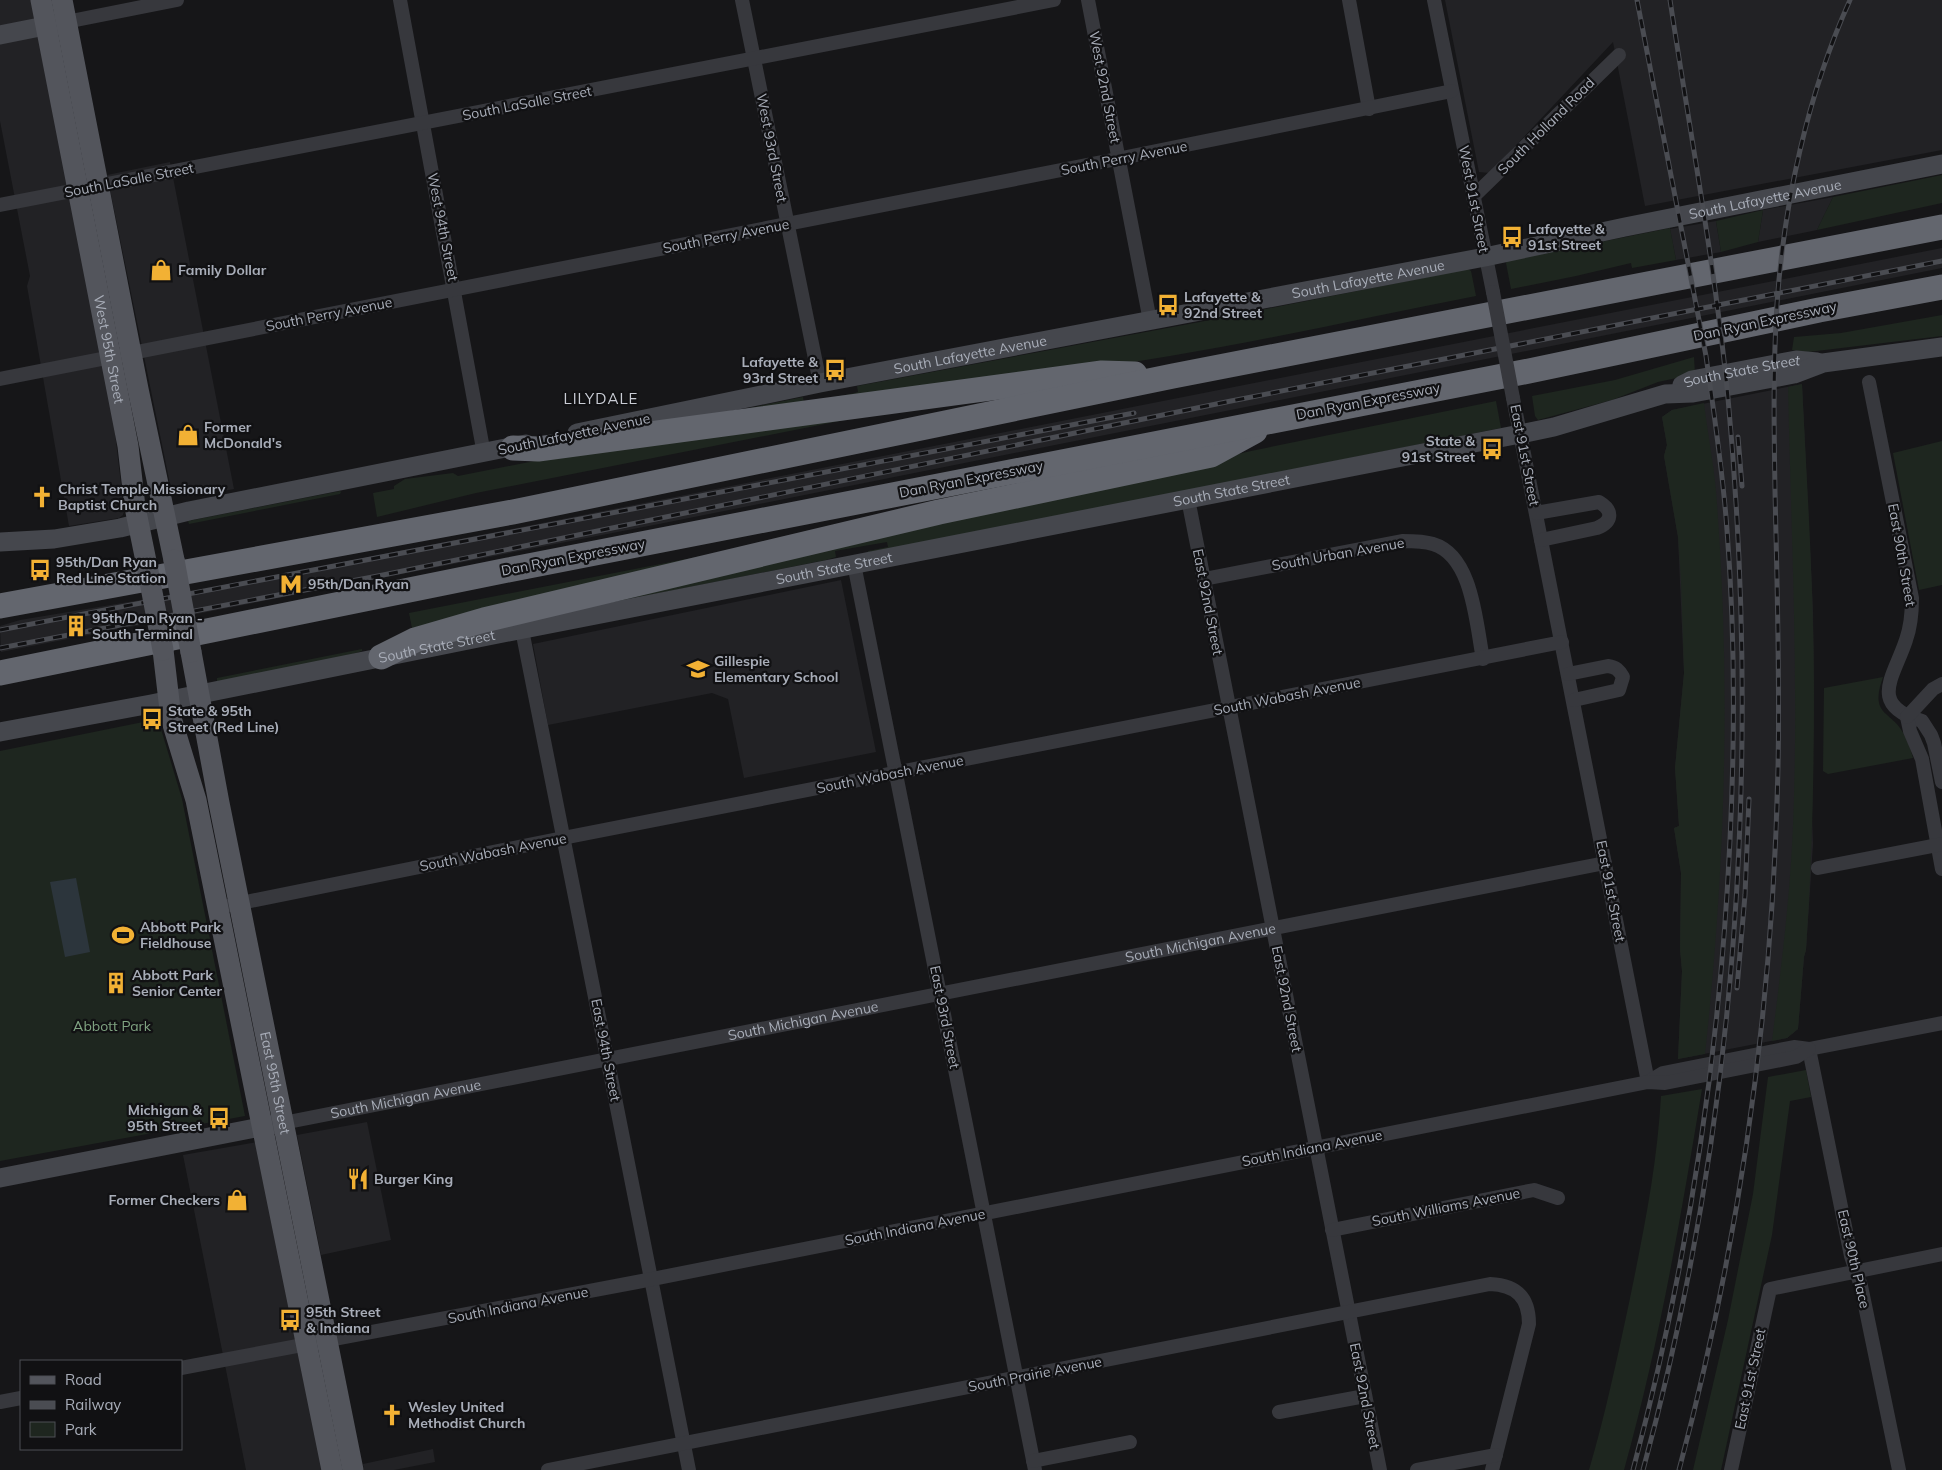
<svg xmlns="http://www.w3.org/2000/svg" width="1942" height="1470" font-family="Mulish,sans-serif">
  <rect width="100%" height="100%" fill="#161618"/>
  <g fill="#222225">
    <polygon points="0,0 34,0 110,390 124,510 123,515 119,518 69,526 27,286 30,276 0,121"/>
    <polygon points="1445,0 1942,0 1942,150 1645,206 1613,42 1490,173 1479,172"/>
    <polygon points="170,162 234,489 195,496 182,496 170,484 107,175"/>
    <polygon points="1833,197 1817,230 1758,242 1763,210"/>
    <polygon points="1716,221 1721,252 1676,260 1670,229"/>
    <polygon points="1942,248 1942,268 664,523 1,652 0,626 20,620 201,590"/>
    <polygon points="1802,384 1813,610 1814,693 1812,817 1813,844 1806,950 1804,957 1798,1029 1787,1038 1678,1059 1682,971 1680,949 1681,873 1674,828 1679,826 1675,768 1684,673 1678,537 1664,456 1667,445 1662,417 1672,410"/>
    <polygon points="841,580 876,752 744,778 728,699 712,693 548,725 533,644"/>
    <polygon points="367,1122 391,1240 321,1255 297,1135"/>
    <polygon points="258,1142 324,1470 246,1470 183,1155"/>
    <polygon points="433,1449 435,1462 394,1470 364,1470 363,1464"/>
  </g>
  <g fill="#1e261f">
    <polygon points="1942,175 1942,203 1817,230 1833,197"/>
    <polygon points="1763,210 1758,242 1721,252 1716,221"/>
    <polygon points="1670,228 1676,260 1632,268 1631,263 1576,276 1511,289 1506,263 1507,261"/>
    <path d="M 1468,269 L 1471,271 L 1476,296 C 1374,316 1272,339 1170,356 C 1014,382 857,398 700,418 L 803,397 L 804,403 L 855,393 L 858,392 L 857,386 L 1205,321 Z"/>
    <polygon points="1942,315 1942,336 1808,352 1792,350 1794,337 1841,333"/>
    <polygon points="1694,357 1695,374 1658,382 1612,400 1538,420 1535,416 1532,396 1615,380"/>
    <path d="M 1802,384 C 1807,487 1814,590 1814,693 C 1814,779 1812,864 1806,950 L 1804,957 L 1798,1029 L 1787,1038 L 1772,1041 C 1781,969 1790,898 1793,826 C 1799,680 1791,533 1788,387 Z"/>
    <polygon points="1496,401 1501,428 867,554 868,551 888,547 887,542 835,551 836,557 826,560 560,613 1251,451"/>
    <path d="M 1704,403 C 1708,437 1715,470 1717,504 C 1731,687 1725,871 1705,1054 L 1678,1059 L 1682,971 L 1680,949 L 1681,873 L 1674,828 L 1679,826 L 1675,768 L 1684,673 L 1681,581 L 1678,537 L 1664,456 L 1667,445 L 1662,417 L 1672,410 Z"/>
    <polygon points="850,419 476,493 377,517 373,493 394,489 394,486 405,479 453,473 458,476 621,444"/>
    <polygon points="1942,441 1942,585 1919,590 1893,453"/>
    <polygon points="340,491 341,492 340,494 189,524 188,521"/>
    <polygon points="727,551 413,633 409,613"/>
    <polygon points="362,649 362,651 347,656 217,683 217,678"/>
    <path d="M 1883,677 C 1879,689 1874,704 1886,714 C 1891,719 1896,722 1900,728 C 1907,738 1910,747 1913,758 L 1828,774 L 1823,771 L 1824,688 Z"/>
    <polygon points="158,719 182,799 245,1116 0,1161 0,751"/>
    <polygon points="1806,1070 1811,1097 1790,1101 1772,1235 1721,1470 1693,1470 1728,1320 1753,1194 1768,1077"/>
    <path d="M 1702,1089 C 1681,1217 1659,1345 1624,1470 L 1589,1470 C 1605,1416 1617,1359 1629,1303 C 1643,1235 1657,1167 1661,1096 Z"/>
  </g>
  <polygon fill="#2c353c" points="76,878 90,952 65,957 50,882"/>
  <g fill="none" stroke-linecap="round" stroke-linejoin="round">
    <g stroke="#37383d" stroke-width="14">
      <polyline points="400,0 484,454"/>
      <polyline points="742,0 820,383"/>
      <polyline points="1088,0 1150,321"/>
      <polyline points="1349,0 1369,109"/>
      <polyline points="1434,0 1493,292"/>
      <polyline points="66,22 177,0"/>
      <polyline points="1473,197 1619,55"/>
      <polyline points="0,205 1054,0"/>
      <polyline points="0,379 1107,161 1452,91"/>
      <path d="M 1869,382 L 1912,598 C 1912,612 1911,626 1906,640 C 1894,677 1867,705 1922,721 L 1931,735 L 1934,743 L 1942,782"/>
      <polyline points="1513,398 1648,1082"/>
      <polyline points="1188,499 1380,1470"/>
      <path d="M 1536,513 L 1599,502 C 1614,511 1612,522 1597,528 L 1541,540"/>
      <polyline points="854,564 1035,1470"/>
      <path d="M 1204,579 L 1402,541 C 1412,541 1424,541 1433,544 C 1473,556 1476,624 1483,659"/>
      <polyline points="522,630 689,1470"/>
      <path d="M 1568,674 L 1608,666 C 1616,667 1619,670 1623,677 L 1619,690 L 1574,700"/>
      <polyline points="1907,717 1910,731 1922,759 1942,869"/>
      <polyline points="1907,717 1933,689 1942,684"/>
      <polyline points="1818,868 1942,844"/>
      <polyline points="231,905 563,838 1562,642"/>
      <polyline points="1809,1049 1851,1256 1861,1286 1899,1470"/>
      <polyline points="1648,1082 1663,1073 1794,1047 1809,1049 1942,1023"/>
      <path id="s1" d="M 283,1123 L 1605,863"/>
      <polyline points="1332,1230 1534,1190 1558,1198"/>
      <polyline points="181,1368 637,1282 1648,1082 1665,1083 1796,1057 1809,1049"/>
      <polyline points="0,1402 21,1398"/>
      <polyline points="1279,1412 1365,1396"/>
      <polyline points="1033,1461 1130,1442"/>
      <path d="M 548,1470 L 1490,1284 C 1516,1285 1529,1297 1529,1324 L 1492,1470"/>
      <polyline points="1417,1470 1496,1455"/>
      <polyline points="1731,1470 1770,1289 1942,1254"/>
    </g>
    <g stroke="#45474d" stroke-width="19">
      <polyline points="0,35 60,23"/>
      <path id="s2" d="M 1682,385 L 1692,380 L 1796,360 L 1817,362"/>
      <path id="s3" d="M 577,433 L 820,383 L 1485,257 L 1625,227 L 1942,164"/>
      <polyline points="0,542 54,539 120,528 189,511 526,444"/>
      <path id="s4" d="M 0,732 L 151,704 L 488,636 L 1520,434 L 1554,427 L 1665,394 L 1693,393 L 1794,374 L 1823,363 L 1942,347"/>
      <polyline points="0,1178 276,1124"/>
    </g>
    <g stroke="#53555c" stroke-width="21">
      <path id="s5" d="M 41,0 L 128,446 L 135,507 L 147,566"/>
      <polyline points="62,0 138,389 174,560"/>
      <polyline points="163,650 171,718 196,800 332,1470"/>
      <path id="s6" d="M 191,652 L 219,803 L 353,1470"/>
    </g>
    <g stroke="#63666e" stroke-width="25">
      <polyline points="513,448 538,449 1102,373 1135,374"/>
      <polyline points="0,606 513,512 1173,376 1942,227"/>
      <polyline points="381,657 415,640 484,620 939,512 1211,455 1255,431"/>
      <polyline points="0,673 508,570 1529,371 1819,310 1942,287"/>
    </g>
    <g stroke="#4a4c52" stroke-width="5">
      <g id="rail">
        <polyline points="1738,437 1742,486"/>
        <polyline points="0,630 1134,413"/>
        <polyline points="0,648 383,575 1231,401 1942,261"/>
        <polyline points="1737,988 1745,895 1749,799"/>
        <path d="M 1633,1470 C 1688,1264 1720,1053 1730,840 C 1735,737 1735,633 1727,530 C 1723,472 1714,414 1706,356 L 1637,0"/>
        <path d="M 1643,1470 C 1738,1122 1761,757 1728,398 C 1715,265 1690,133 1670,0"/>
        <path d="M 1679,1470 C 1740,1242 1773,1004 1778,768 C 1780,676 1777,583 1775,491 C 1774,429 1773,366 1777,304 C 1784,202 1808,93 1850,0"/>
      </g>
    </g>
    <use href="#rail" stroke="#111113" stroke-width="3" stroke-dasharray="9" stroke-linecap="butt"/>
    <polyline stroke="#37383d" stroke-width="14" points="1493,292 1513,398"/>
    <g stroke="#53555c" stroke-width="21">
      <polyline points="174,560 191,652"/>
      <polyline points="147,566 163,650"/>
    </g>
  </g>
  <defs>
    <g id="bus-bare" transform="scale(1.725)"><path d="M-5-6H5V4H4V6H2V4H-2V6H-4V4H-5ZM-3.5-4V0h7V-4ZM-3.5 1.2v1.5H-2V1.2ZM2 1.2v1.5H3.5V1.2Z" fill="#f2b134" stroke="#111113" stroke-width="2.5" paint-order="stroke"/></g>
    <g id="shop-bare" transform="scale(1.725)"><path d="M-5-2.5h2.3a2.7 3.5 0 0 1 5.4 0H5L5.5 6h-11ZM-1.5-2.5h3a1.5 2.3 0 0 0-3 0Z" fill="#f2b134" stroke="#111113" stroke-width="2.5" paint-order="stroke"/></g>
    <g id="church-bare" transform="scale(1.725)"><path d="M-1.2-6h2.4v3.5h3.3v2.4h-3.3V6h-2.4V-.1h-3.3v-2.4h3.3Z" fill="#f2b134" stroke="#111113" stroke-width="2.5" paint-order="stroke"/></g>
    <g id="metro-bare" transform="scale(1.725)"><path d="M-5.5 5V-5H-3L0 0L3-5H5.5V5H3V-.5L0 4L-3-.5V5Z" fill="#f2b134" stroke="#111113" stroke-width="2.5" paint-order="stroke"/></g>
    <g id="building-bare" transform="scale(1.725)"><path d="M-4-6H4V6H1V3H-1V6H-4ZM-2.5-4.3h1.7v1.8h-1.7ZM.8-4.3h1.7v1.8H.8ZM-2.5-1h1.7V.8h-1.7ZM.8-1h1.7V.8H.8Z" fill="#f2b134" stroke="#111113" stroke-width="2.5" paint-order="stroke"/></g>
    <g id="school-bare" transform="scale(1.725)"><path d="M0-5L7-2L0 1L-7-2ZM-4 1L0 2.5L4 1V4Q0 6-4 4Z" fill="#f2b134" stroke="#111113" stroke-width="2.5" paint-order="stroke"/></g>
    <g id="stadium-bare" transform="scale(1.725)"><path d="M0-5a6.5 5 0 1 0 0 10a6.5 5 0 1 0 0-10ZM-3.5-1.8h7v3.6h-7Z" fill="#f2b134" stroke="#111113" stroke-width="2.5" paint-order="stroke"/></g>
    <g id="restaurant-bare" transform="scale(1.725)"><path d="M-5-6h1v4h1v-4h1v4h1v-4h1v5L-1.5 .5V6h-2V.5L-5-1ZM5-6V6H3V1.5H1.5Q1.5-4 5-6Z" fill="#f2b134" stroke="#111113" stroke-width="2.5" paint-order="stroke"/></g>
  </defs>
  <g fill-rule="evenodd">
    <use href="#bus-bare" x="1512" y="237"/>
    <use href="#shop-bare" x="161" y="270"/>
    <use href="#bus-bare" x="1168" y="305"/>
    <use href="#bus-bare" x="835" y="370"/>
    <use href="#shop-bare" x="188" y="435"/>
    <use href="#bus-bare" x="1492" y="449"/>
    <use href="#church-bare" x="42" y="497"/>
    <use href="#bus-bare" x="40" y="570"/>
    <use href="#metro-bare" x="291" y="584"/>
    <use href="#building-bare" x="76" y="626"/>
    <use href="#school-bare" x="698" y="669"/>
    <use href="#bus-bare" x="152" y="719"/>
    <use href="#stadium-bare" x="123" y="935"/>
    <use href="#building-bare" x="116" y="983"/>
    <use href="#bus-bare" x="219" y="1118"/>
    <use href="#restaurant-bare" x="358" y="1179"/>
    <use href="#shop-bare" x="237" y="1200"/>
    <use href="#bus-bare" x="290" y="1320"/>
    <use href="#church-bare" x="392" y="1415"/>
  </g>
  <g text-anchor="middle" stroke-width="4.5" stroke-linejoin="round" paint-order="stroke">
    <g font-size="14" fill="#a8adb8" stroke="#111113">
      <text transform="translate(1105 87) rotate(79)" y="5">West 92nd Street</text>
      <text transform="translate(527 103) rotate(-11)" y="5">South LaSalle Street</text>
      <text transform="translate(1546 126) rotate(-45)" y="5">South Holland Road</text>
      <text transform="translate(772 148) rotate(79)" y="5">West 93rd Street</text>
      <text transform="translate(1124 158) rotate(-11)" y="5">South Perry Avenue</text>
      <text transform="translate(129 180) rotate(-11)" y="5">South LaSalle Street</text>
      <text transform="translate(1474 199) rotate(79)" y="5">West 91st Street</text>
      <text dy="5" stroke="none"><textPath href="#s3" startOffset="1211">South Lafayette Avenue</textPath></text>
      <text transform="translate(443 227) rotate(79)" y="5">West 94th Street</text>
      <text transform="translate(726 236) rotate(-11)" y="5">South Perry Avenue</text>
      <text dy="5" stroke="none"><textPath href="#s3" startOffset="806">South Lafayette Avenue</textPath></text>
      <text transform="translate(329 314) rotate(-11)" y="5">South Perry Avenue</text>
      <text transform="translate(1765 321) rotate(-12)" y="5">Dan Ryan Expressway</text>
      <text dy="5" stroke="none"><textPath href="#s5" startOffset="356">West 95th Street</textPath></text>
      <text dy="5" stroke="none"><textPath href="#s3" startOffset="401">South Lafayette Avenue</textPath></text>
      <text dy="5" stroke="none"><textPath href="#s2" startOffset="62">South State Street</textPath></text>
      <text transform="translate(1368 401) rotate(-11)" y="5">Dan Ryan Expressway</text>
      <text transform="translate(574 434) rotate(-12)" y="5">South Lafayette Avenue</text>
      <text transform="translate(1525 455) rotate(79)" y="5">East 91st Street</text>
      <text transform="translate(971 479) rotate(-11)" y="5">Dan Ryan Expressway</text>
      <text dy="5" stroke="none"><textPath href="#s4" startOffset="1255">South State Street</textPath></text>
      <text transform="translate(1338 554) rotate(-10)" y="5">South Urban Avenue</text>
      <text transform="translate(1902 555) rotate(80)" y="5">East 90th Street</text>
      <text transform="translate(573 557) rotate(-11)" y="5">Dan Ryan Expressway</text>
      <text dy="5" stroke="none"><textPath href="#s4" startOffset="850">South State Street</textPath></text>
      <text transform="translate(1208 602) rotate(79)" y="5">East 92nd Street</text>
      <text dy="5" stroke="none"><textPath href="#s4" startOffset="445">South State Street</textPath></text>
      <text transform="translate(1287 696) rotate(-11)" y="5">South Wabash Avenue</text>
      <text transform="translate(890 774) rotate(-11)" y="5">South Wabash Avenue</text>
      <text transform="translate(493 852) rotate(-11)" y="5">South Wabash Avenue</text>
      <text transform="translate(1611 891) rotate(79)" y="5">East 91st Street</text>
      <text dy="5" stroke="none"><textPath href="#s1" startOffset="935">South Michigan Avenue</textPath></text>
      <text transform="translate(1287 999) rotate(79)" y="5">East 92nd Street</text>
      <text transform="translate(945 1017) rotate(79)" y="5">East 93rd Street</text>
      <text dy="5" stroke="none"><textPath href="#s1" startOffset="530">South Michigan Avenue</textPath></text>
      <text transform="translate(606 1050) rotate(79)" y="5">East 94th Street</text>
      <text dy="5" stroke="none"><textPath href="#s6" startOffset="439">East 95th Street</textPath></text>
      <text dy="5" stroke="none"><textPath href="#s1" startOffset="125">South Michigan Avenue</textPath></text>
      <text transform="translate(1312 1148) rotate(-11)" y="5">South Indiana Avenue</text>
      <text transform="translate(1446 1207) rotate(-11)" y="5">South Williams Avenue</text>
      <text transform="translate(915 1227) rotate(-11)" y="5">South Indiana Avenue</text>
      <text transform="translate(1854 1259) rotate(77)" y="5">East 90th Place</text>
      <text transform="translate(518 1305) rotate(-11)" y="5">South Indiana Avenue</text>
      <text transform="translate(1035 1374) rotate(-11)" y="5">South Prairie Avenue</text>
      <text transform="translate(1750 1379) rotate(-78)" y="5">East 91st Street</text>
      <text transform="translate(1365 1396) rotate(79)" y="5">East 92nd Street</text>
    </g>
    <g font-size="14" font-weight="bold" fill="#a8adb8" stroke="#111113" text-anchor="start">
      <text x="1528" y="234">Lafayette &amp;<tspan x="1528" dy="16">91st Street</tspan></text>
      <text x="178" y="275">Family Dollar</text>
      <text x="1184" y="302">Lafayette &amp;<tspan x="1184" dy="16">92nd Street</tspan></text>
      <text x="818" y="367" text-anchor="end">Lafayette &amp;<tspan x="818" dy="16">93rd Street</tspan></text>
      <text x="204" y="432">Former<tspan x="204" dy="16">McDonald's</tspan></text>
      <text x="1475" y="446" text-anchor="end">State &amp;<tspan x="1475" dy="16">91st Street</tspan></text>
      <text x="58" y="494">Christ Temple Missionary<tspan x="58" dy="16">Baptist Church</tspan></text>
      <text x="56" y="567">95th/Dan Ryan<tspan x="56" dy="16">Red Line Station</tspan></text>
      <text x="308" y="589">95th/Dan Ryan</text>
      <text x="92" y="623">95th/Dan Ryan -<tspan x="92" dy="16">South Terminal</tspan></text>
      <text x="714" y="666">Gillespie<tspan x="714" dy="16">Elementary School</tspan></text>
      <text x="168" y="716">State &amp; 95th<tspan x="168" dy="16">Street (Red Line)</tspan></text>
      <text x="140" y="932">Abbott Park<tspan x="140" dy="16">Fieldhouse</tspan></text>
      <text x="132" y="980">Abbott Park<tspan x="132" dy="16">Senior Center</tspan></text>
      <text x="202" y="1115" text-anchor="end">Michigan &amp;<tspan x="202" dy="16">95th Street</tspan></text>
      <text x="374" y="1184">Burger King</text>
      <text x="220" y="1205" text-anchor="end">Former Checkers</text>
      <text x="306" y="1317">95th Street<tspan x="306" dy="16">&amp; Indiana</tspan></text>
      <text x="408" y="1412">Wesley United<tspan x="408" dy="16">Methodist Church</tspan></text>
    </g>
    <g font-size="14" fill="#7fa381" stroke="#111113">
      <text x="112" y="1031">Abbott Park</text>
    </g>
    <g font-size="15" letter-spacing="1" fill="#c9ccd4" stroke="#111113">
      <text x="601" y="404">LILYDALE</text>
    </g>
  </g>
  <rect x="20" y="1360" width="162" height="90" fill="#111113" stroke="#4d4f55"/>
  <rect x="30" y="1376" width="25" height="8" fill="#53555c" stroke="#4d4f55"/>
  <text x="65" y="1385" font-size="15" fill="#a8adb8">Road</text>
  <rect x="30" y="1401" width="25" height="8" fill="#4a4c52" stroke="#4d4f55"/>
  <text x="65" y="1410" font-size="15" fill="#a8adb8">Railway</text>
  <rect x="30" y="1422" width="25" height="15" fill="#1e261f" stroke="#4d4f55"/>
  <text x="65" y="1435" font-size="15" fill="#a8adb8">Park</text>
</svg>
